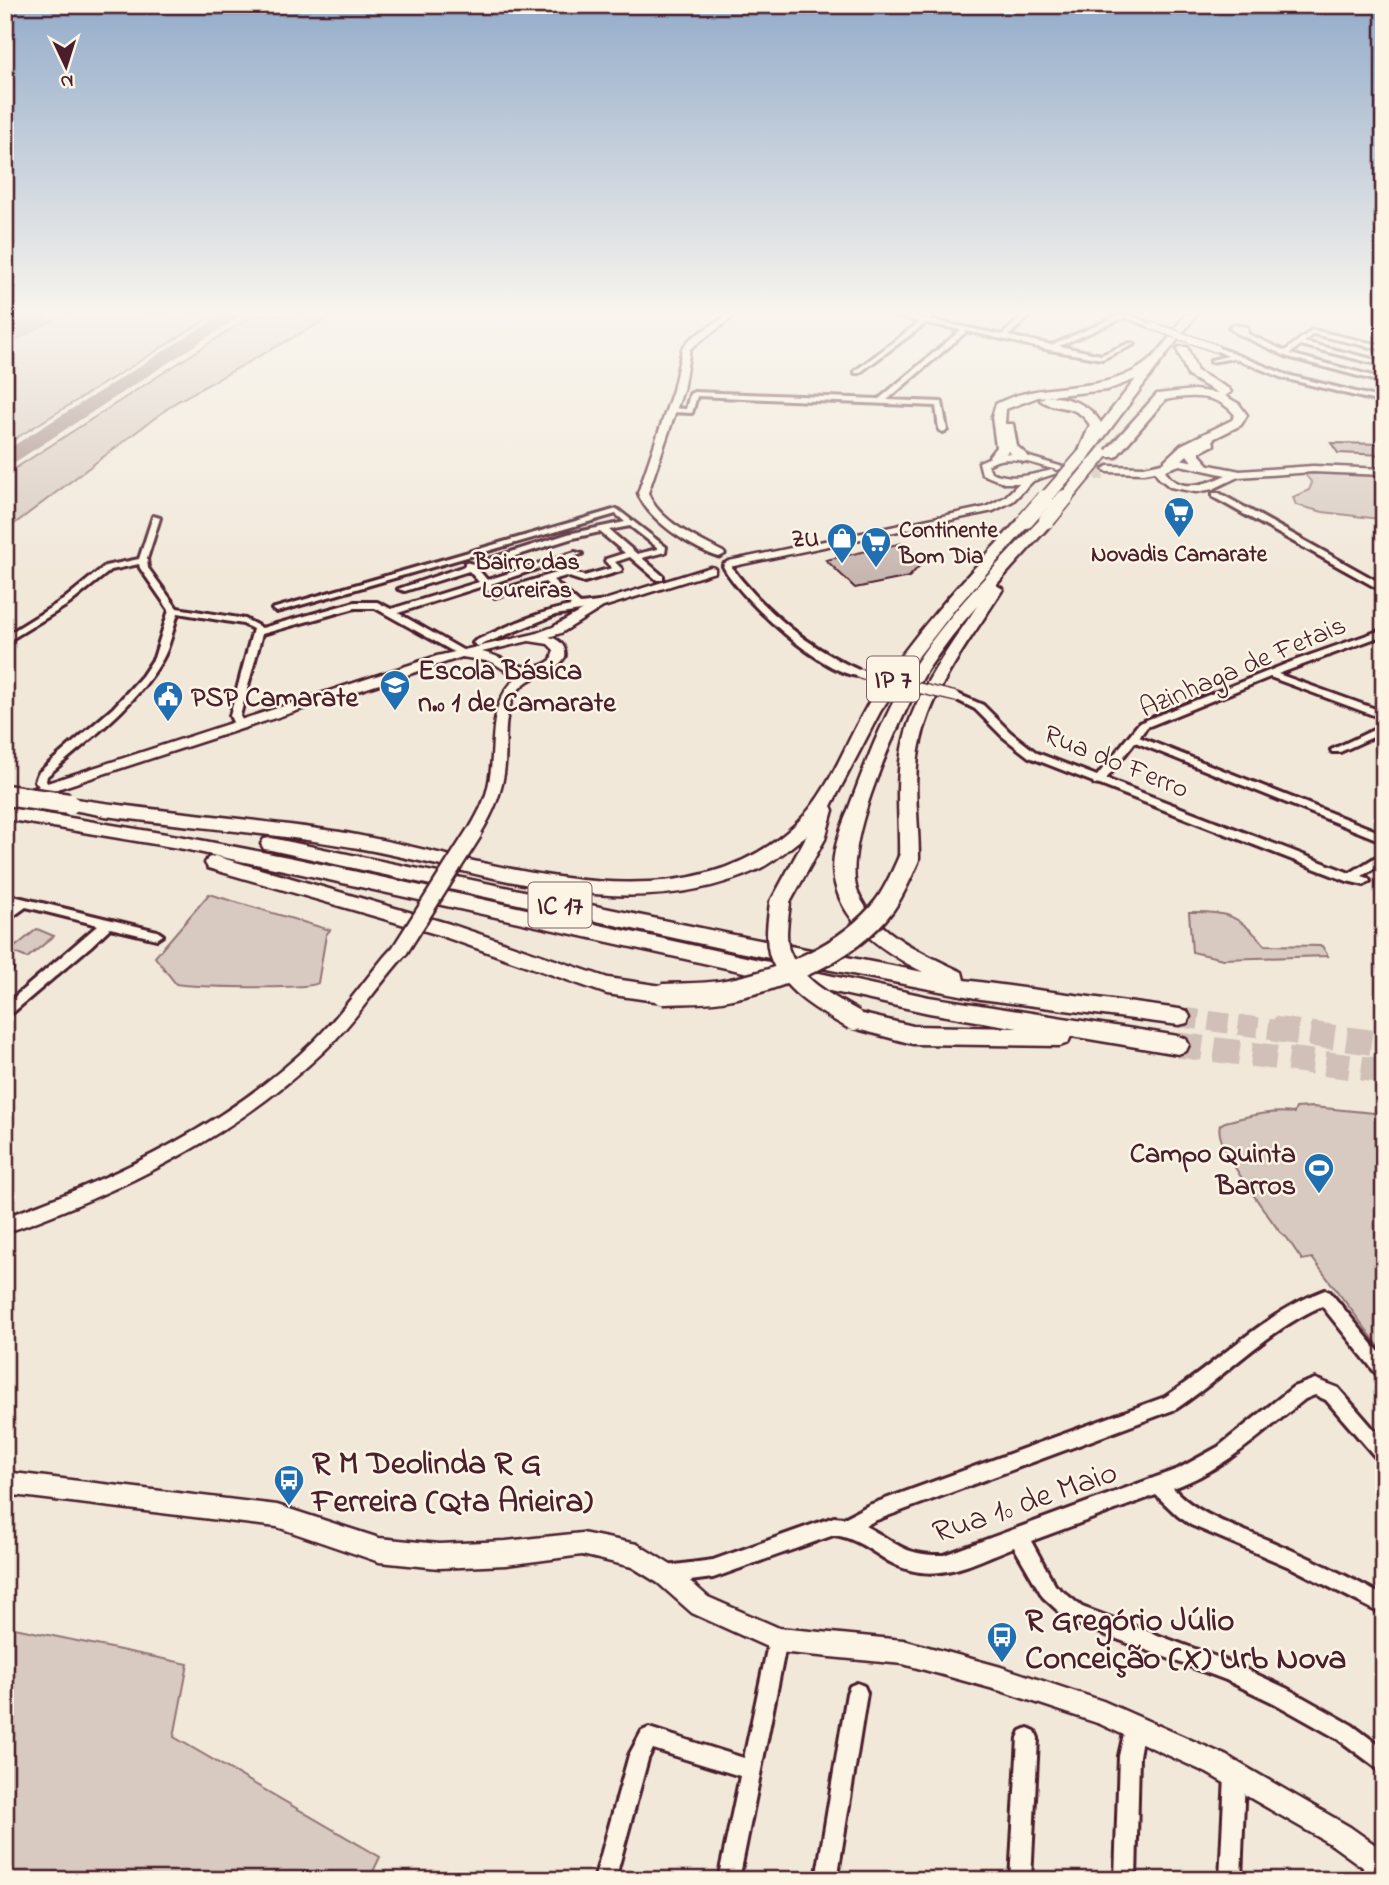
<svg xmlns="http://www.w3.org/2000/svg" width="1389" height="1885" font-family="'Indie Flower',sans-serif">
  <rect width="100%" height="100%" fill="#f1e8da"/>
  <filter id="ink" filterUnits="userSpaceOnUse"><feTurbulence type="fractalNoise" baseFrequency=".0143" numOctaves="2"/><feDisplacementMap in="SourceGraphic" scale="14" xChannelSelector="R" yChannelSelector="G"/><feConvolveMatrix kernelMatrix="1 2 1 2 8 2 1 2 1" color-interpolation-filters="sRGB"/></filter>
  <g filter="url(#ink)">
    <g fill="#d8cac0" stroke="#917476" stroke-width="2">
      <polygon points="62,315 214,315 5,445 5,346"/>
      <polygon points="253,315 334,315 176,402 5,531 5,475"/>
      <polygon points="1332,471 1384,474 1384,516 1379,519 1323,512 1296,505 1293,497 1309,490 1312,483 1304,473"/>
      <path d="M 209,894 L 330,930 L 326,935 L 318,983 C 309,990 194,987 176,984 L 155,957 Z"/>
      <path d="M 1189,912 C 1228,911 1238,915 1265,945 L 1322,946 L 1328,956 L 1223,959 L 1192,952 Z"/>
      <polygon points="37,929 54,936 27,958 10,951"/>
      <path d="M 1313,1107 L 1384,1114 L 1384,1353 L 1312,1258 L 1302,1260 L 1287,1238 L 1279,1231 C 1266,1211 1213,1146 1220,1125 L 1225,1122 C 1249,1116 1270,1110 1294,1113 L 1296,1108 Z"/>
      <polygon points="5,1626 188,1664 174,1737 380,1857 369,1880 5,1880"/>
    </g>
    <g fill="none" stroke-linecap="round" stroke-linejoin="round">
      <polygon fill="#9e8482" fill-rule="evenodd" points="221,315 242,315 12,464 5,466 5,451"/>
      <path fill="#9e8482" fill-rule="evenodd" d="M 5,315 L 52,315 C 42,330 23,337 5,341 Z"/>
    </g>
    <g fill="#c7b6af" stroke="#4a1f2b" stroke-width="2">
      <polygon points="1331,443 1384,444 1384,455 1338,453"/>
      <polygon points="902,543 923,562 909,577 855,588 826,560"/>
    </g>
    <g fill="none" stroke-linecap="round" stroke-linejoin="round">
      <polyline stroke="#d0c0b7" stroke-width="10" stroke-dasharray="10 4.5" stroke-linecap="butt" points="1052,473 1104,475"/>
      <polyline stroke="#d0c0b7" stroke-width="20" stroke-dasharray="20 10" stroke-linecap="butt" points="1179,1017 1286,1031"/>
      <g stroke="#d0c0b7" stroke-width="25" stroke-dasharray="25 12" stroke-linecap="butt">
        <polyline points="1273,1029 1384,1044"/>
        <polyline points="1178,1045 1384,1071"/>
      </g>
      <g stroke="#4a1f2b" stroke-width="6">
        <g id="minor">
          <path d="M 893,315 C 904,315 919,321 929,316 L 932,318 L 930,320 L 1002,335 L 1024,315 L 1031,315 L 1008,336 L 1052,345 L 1120,315 L 1130,315 L 1156,326 L 1151,327 L 1125,317 L 1059,346 L 1101,355 L 1130,343 L 1135,344 L 1102,359 L 1050,350 L 967,331 L 887,400 L 942,402 L 947,430 L 943,432 L 939,430 L 936,406 L 697,396 L 692,413 L 671,412 L 667,410 L 671,408 L 686,409 L 690,394 L 694,392 L 879,399 L 961,330 L 926,323 L 859,373 L 855,373 L 855,371 L 920,322 Z"/>
          <polygon points="1232,325 1247,327 1248,334 1285,351 1312,330 1384,346 1384,350 1313,334 1304,342 1384,362 1384,366 1300,345 1290,354 1384,379 1384,383 1288,357 1236,333 1229,327"/>
          <polygon points="1213,347 1217,347 1287,375 1384,399 1384,403 1283,378 1234,358 1211,362 1211,360 1228,356 1213,349"/>
          <polygon points="1213,493 1219,493 1384,585 1384,592 1213,497"/>
          <path d="M 617,509 L 666,547 L 665,552 L 642,558 L 663,576 L 663,580 L 657,580 L 630,557 L 615,562 L 622,569 L 621,571 L 584,582 L 566,576 L 553,580 L 580,604 L 599,602 L 604,605 L 599,608 L 555,615 L 478,646 L 473,643 L 475,641 C 506,627 537,612 571,606 L 545,582 L 495,597 L 483,586 L 398,613 L 466,652 L 466,656 L 463,657 L 375,608 L 355,608 L 262,634 L 240,716 L 244,724 L 239,727 L 235,726 L 230,716 L 253,629 L 243,624 L 178,613 C 173,628 170,647 162,660 C 135,707 87,741 47,776 L 46,781 L 51,788 L 50,790 L 42,790 L 35,781 L 38,773 L 113,708 L 142,676 L 154,658 L 169,610 L 140,568 L 139,564 L 111,570 L 69,604 L 5,643 L 5,636 L 63,600 L 105,566 L 139,559 L 153,516 L 160,518 L 147,559 L 148,568 L 177,608 L 245,619 L 262,628 L 355,602 L 377,602 L 391,609 L 479,582 L 469,571 L 405,591 L 398,589 L 465,566 L 465,562 L 473,564 L 568,534 L 625,522 L 616,514 L 280,611 L 277,612 L 272,609 ZM 630,526 L 658,548 L 658,549 L 637,554 L 609,530 ZM 600,532 L 625,553 L 606,559 L 605,561 L 612,568 L 584,576 L 566,570 L 497,591 L 491,584 L 582,554 L 575,552 L 487,580 L 477,568 L 573,538 Z"/>
          <path d="M 727,563 L 730,564 C 737,576 745,584 754,594 C 786,628 820,653 863,672 L 863,676 C 827,679 739,598 723,566 Z"/>
          <polygon points="1384,629 1384,635 1278,674 1384,712 1384,719 1270,677 1147,727 1139,737 1384,834 1384,842 1135,742 1106,779 1350,873 1384,852 1384,862 1362,876 1368,878 1370,881 1364,885 1347,881 1100,785 1094,784 1093,782 1029,757 1002,736 975,709 951,697 956,694 960,695 983,705 1010,732 1037,753 1097,776 1139,723 1291,662"/>
          <polygon points="1384,725 1384,732 1340,752 1332,752 1331,750"/>
          <polygon points="5,894 157,931 163,935 157,939 110,928 91,946 10,1015 5,1017 5,1005 98,925 26,907 5,922 5,911 14,904 5,902"/>
          <polygon points="5,965 10,966 12,969 9,973 5,975"/>
          <path d="M 1325,1290 L 1330,1292 L 1384,1358 L 1384,1379 L 1378,1376 L 1322,1306 C 1267,1330 1226,1376 1176,1409 L 874,1521 L 865,1526 C 898,1543 903,1556 944,1555 L 1178,1469 L 1218,1447 L 1293,1387 L 1315,1379 L 1338,1388 L 1384,1441 L 1384,1462 L 1378,1460 L 1326,1400 L 1315,1395 L 1305,1399 C 1263,1432 1224,1470 1173,1488 C 1200,1518 1241,1528 1277,1544 C 1313,1559 1349,1577 1384,1596 L 1384,1615 L 1294,1569 L 1191,1525 L 1178,1516 L 1156,1495 L 1031,1541 L 1055,1585 L 1082,1607 L 1230,1662 L 1288,1689 L 1352,1725 L 1384,1749 L 1384,1771 L 1377,1768 L 1338,1739 L 1274,1703 L 1226,1680 L 1069,1621 L 1043,1597 L 1014,1547 C 969,1564 935,1587 888,1561 C 870,1550 856,1538 834,1535 L 713,1578 L 667,1584 L 661,1581 L 658,1575 L 661,1569 L 667,1566 L 713,1560 L 834,1517 L 844,1518 L 869,1505 L 1165,1397 C 1219,1362 1264,1313 1325,1290 Z"/>
          <polygon points="778,1631 785,1633 787,1640 739,1880 718,1880 740,1776 653,1749 648,1759 615,1880 594,1880 629,1755 642,1731 649,1728 744,1758 769,1640 771,1633"/>
          <polygon points="857,1683 864,1686 867,1693 837,1880 816,1880 847,1693 850,1686"/>
          <polygon points="1134,1717 1141,1720 1144,1727 1139,1756 1136,1880 1115,1880 1119,1756 1127,1720"/>
          <polygon points="1028,1728 1035,1731 1038,1738 1031,1880 1010,1880 1018,1738 1021,1731"/>
          <polygon points="1235,1765 1242,1768 1245,1775 1241,1880 1220,1880 1225,1775 1228,1768"/>
          <polygon points="1376,1852 1384,1856 1384,1868 1379,1880 1358,1880 1369,1855"/>
        </g>
      </g>
      <g stroke="#4a1f2b" stroke-width="5">
        <g id="tertiary">
          <path d="M 727,315 L 736,315 L 690,349 L 683,390 L 648,493 C 658,521 698,539 723,552 L 725,554 L 719,557 C 693,549 647,520 638,493 L 673,390 L 682,349 L 690,339 Z"/>
          <path d="M 1000,453 L 1019,454 L 1063,467 L 1058,470 C 1036,466 1009,451 988,465 L 991,472 C 1012,481 1031,475 1052,470 L 1057,473 L 1033,481 L 1013,501 L 993,511 L 729,567 L 723,564 L 729,561 L 986,507 L 1005,497 L 1019,483 L 1004,483 L 982,474 L 979,462 Z"/>
          <path d="M 1180,459 L 1240,471 L 1313,466 L 1384,469 L 1384,475 L 1313,472 L 1238,477 L 1213,489 L 1196,492 L 1170,487 L 1159,478 L 1155,471 L 1144,473 L 1108,472 L 1103,469 L 1108,466 L 1144,467 ZM 1180,465 L 1226,475 C 1207,484 1177,495 1165,470 Z"/>
          <path d="M 711,567 L 715,568 L 715,572 L 603,607 L 561,633 L 549,637 C 559,639 567,646 565,657 C 552,677 528,672 515,695 C 502,716 507,742 505,765 C 503,791 493,814 479,836 L 474,838 L 467,833 C 476,817 486,801 489,782 C 497,744 485,702 520,675 L 508,672 L 492,662 L 462,657 L 51,791 L 5,811 L 5,801 L 41,785 L 437,656 L 534,634 L 553,627 L 595,603 ZM 529,641 L 548,644 L 554,650 L 551,660 C 527,678 507,657 482,652 Z"/>
          <path d="M 400,944 L 406,946 L 408,950 L 406,954 C 377,986 354,1023 323,1052 C 232,1138 122,1191 5,1233 L 5,1217 C 117,1177 229,1124 315,1040 C 340,1015 361,985 384,957 L 394,946 Z"/>
          <polygon points="5,1472 277,1505 379,1538 439,1544 506,1541 582,1533 637,1544 674,1567 708,1597 779,1628 903,1640 1001,1667 1103,1701 1225,1755 1350,1827 1384,1851 1384,1880 1375,1876 1332,1845 1207,1773 1100,1724 1001,1691 903,1664 778,1652 692,1613 658,1583 632,1567 582,1555 506,1565 439,1568 379,1562 277,1527 5,1494"/>
        </g>
      </g>
      <g stroke="#4a1f2b" stroke-width="5">
        <g id="trunk">
          <path d="M 1185,315 L 1196,315 L 1090,456 L 1080,456 L 1078,453 L 1090,425 C 1075,401 1056,412 1040,400 L 1046,396 C 1069,398 1089,403 1101,423 L 1136,379 L 1107,390 L 1038,397 L 1006,409 L 1005,424 L 1013,424 L 1017,446 L 1030,458 L 1023,462 L 1008,451 L 1001,459 L 991,459 L 989,456 L 996,447 L 992,417 L 996,404 C 1045,377 1109,399 1153,357 C 1165,346 1175,328 1185,315 Z"/>
          <path d="M 1179,347 L 1187,347 L 1197,371 L 1229,389 L 1231,392 L 1225,396 L 1239,404 L 1247,415 L 1241,425 L 1213,439 L 1214,445 L 1200,452 L 1200,455 L 1209,465 L 1207,468 L 1197,468 L 1187,455 L 1175,466 L 1165,466 L 1165,460 L 1181,445 L 1232,420 L 1235,415 C 1218,393 1189,395 1165,400 L 1116,457 L 1106,457 L 1106,451 L 1157,394 L 1194,390 L 1218,393 L 1188,376 L 1177,349 Z"/>
          <path d="M 1026,516 L 1033,520 L 1031,523 L 955,609 L 904,675 L 880,712 L 831,806 L 833,810 L 825,839 L 787,908 L 773,908 L 770,903 L 807,835 C 791,846 776,861 759,869 C 629,929 489,872 358,848 C 274,833 189,827 105,816 L 62,808 L 60,804 L 62,800 L 69,798 C 159,812 250,818 340,832 C 479,855 678,938 797,823 C 832,789 847,737 873,696 C 915,631 969,574 1021,517 Z"/>
          <path d="M 1047,516 L 1054,520 L 1052,523 L 996,585 L 1003,589 C 972,638 932,687 920,745 C 912,782 919,821 919,858 L 916,863 L 902,863 L 899,858 C 900,824 895,789 901,755 C 909,699 947,652 977,606 C 959,626 943,647 928,669 C 902,712 839,847 858,893 C 875,934 925,954 962,972 L 964,980 L 1179,1009 L 1187,1011 L 1190,1017 L 1187,1023 L 1179,1025 L 981,999 L 734,951 L 271,850 L 264,849 L 261,844 L 264,839 L 271,838 L 734,935 L 923,972 C 886,953 845,927 835,884 C 828,856 842,827 851,802 C 868,757 885,712 911,671 C 947,614 996,566 1042,517 Z"/>
          <polygon points="5,807 184,837 293,858 929,997 1178,1036 1186,1039 1189,1045 1186,1051 1178,1054 1071,1036 1068,1043 1060,1046 913,1044 846,1026 843,1020 846,1014 854,1012 913,1026 1018,1028 929,1013 293,872 184,849 5,819"/>
          <polygon points="215,856 450,924 608,978 662,986 670,988 673,994 670,1000 662,1002 607,994 436,934 208,868 205,863 208,858"/>
        </g>
      </g>
      <use href="#minor" fill="#fcf5e5" fill-rule="evenodd"/>
      <use href="#tertiary" fill="#fcf5e5" fill-rule="evenodd"/>
      <use href="#trunk" fill="#fcf5e5" fill-rule="evenodd"/>
      <g stroke="#4a1f2b" stroke-width="10" stroke-linecap="butt">
        <polyline id="minor-bridge-far1" points="1153,326 1215,348"/>
      </g>
      <g stroke="#4a1f2b" stroke-width="12" stroke-linecap="butt">
        <polyline id="minor-bridge" points="860,674 956,697"/>
      </g>
      <g stroke="#4a1f2b" stroke-width="20" stroke-linecap="butt">
        <polyline id="tertiary-bridge" points="400,950 474,833"/>
      </g>
      <g stroke="#4a1f2b" stroke-width="16" stroke-linecap="butt">
        <g id="trunk-bridge-far2">
          <polyline points="1044,500 1085,453"/>
          <polyline points="1064,500 1102,454"/>
        </g>
      </g>
      <g stroke="#4a1f2b" stroke-width="19" stroke-linecap="butt">
        <g id="trunk-bridge-far1">
          <polyline points="1026,520 1045,498"/>
          <polyline points="1047,520 1065,498"/>
        </g>
      </g>
      <g stroke="#4a1f2b" stroke-width="25" stroke-linecap="butt">
        <g id="trunk-bridge">
          <polyline points="5,795 69,804"/>
          <path d="M 780,903 C 778,919 775,936 779,952 C 790,985 826,1004 854,1020"/>
          <path d="M 662,994 C 682,993 702,994 721,991 C 779,981 847,954 884,906 C 895,891 902,874 909,858"/>
        </g>
      </g>
      <use href="#minor-bridge-far1" stroke="#fcf5e5" stroke-width="7"/>
      <use href="#minor-bridge" stroke="#fcf5e5" stroke-width="9"/>
      <use href="#tertiary-bridge" stroke="#fcf5e5" stroke-width="15"/>
      <use href="#trunk-bridge-far2" stroke="#fcf5e5" stroke-width="12"/>
      <use href="#trunk-bridge-far1" stroke="#fcf5e5" stroke-width="16"/>
      <use href="#trunk-bridge" stroke="#fcf5e5" stroke-width="20"/>
    </g>
  </g>
  <linearGradient id="sky" x2="0" y2="1"><stop stop-color="#94acca"/><stop offset="0.54" stop-color="#f9f5ee"/><stop offset="1" stop-color="#f9f5ee" stop-opacity="0"/></linearGradient>
  <rect width="1389" height="579" fill="url(#sky)"/>
  <defs>
    <g id="supermarket-pin" transform="scale(1.575)"><path d="M0 17L-7.5 6A9.5 9.5 0 1 1 7.5 6Z" fill="#1f6fb2" stroke="#fcf5e5"/><path d="M-6-5.5h2.5l.6 2H6L4.5 2H-2.5L-4.4-4H-6ZM-1.5 3.2a1.3 1.3 0 1 0 .1 0ZM3 3.2a1.3 1.3 0 1 0 .1 0Z" fill="#fff"/></g>
    <g id="shop-pin" transform="scale(1.575)"><path d="M0 17L-7.5 6A9.5 9.5 0 1 1 7.5 6Z" fill="#1f6fb2" stroke="#fcf5e5"/><path d="M-5-2.5h2.3a2.7 3.5 0 0 1 5.4 0H5L5.5 6h-11ZM-1.5-2.5h3a1.5 2.3 0 0 0-3 0Z" fill="#fff"/></g>
    <g id="school-pin" transform="scale(1.575)"><path d="M0 17L-7.5 6A9.5 9.5 0 1 1 7.5 6Z" fill="#1f6fb2" stroke="#fcf5e5"/><path d="M0-5L7-2L0 1L-7-2ZM-4 1L0 2.5L4 1V4Q0 6-4 4Z" fill="#fff"/></g>
    <g id="civic-pin" transform="scale(1.575)"><path d="M0 17L-7.5 6A9.5 9.5 0 1 1 7.5 6Z" fill="#1f6fb2" stroke="#fcf5e5"/><path d="M-.6-6.5H3V-4.5H.6V-3L4-1V1h2V6H-6V1h2V-1L-.6-3ZM-1.2 2.5V6h2.4V2.5Z" fill="#fff"/></g>
    <g id="stadium-pin" transform="scale(1.575)"><path d="M0 17L-7.5 6A9.5 9.5 0 1 1 7.5 6Z" fill="#1f6fb2" stroke="#fcf5e5"/><path d="M0-5a6.5 5 0 1 0 0 10a6.5 5 0 1 0 0-10ZM-3.5-1.8h7v3.6h-7Z" fill="#fff"/></g>
    <g id="bus-pin" transform="scale(1.575)"><path d="M0 17L-7.5 6A9.5 9.5 0 1 1 7.5 6Z" fill="#1f6fb2" stroke="#fcf5e5"/><path d="M-5-6H5V4H4V6H2V4H-2V6H-4V4H-5ZM-3.5-4V0h7V-4ZM-3.5 1.2v1.5H-2V1.2ZM2 1.2v1.5H3.5V1.2Z" fill="#fff"/></g>
  </defs>
  <g fill-rule="evenodd">
    <use href="#supermarket-pin" x="1179" y="512"/>
    <use href="#shop-pin" x="842" y="538"/>
    <use href="#supermarket-pin" x="876" y="542"/>
    <use href="#school-pin" x="395" y="685"/>
    <use href="#civic-pin" x="168" y="696"/>
    <use href="#stadium-pin" x="1319" y="1168"/>
    <use href="#bus-pin" x="289" y="1480"/>
    <use href="#bus-pin" x="1002" y="1637"/>
  </g>
  <g text-anchor="middle" stroke-width="5" stroke-linejoin="round" paint-order="stroke">
    <g font-size="23" font-weight="bold" fill="#4a1f2b" stroke="#fcf5e5" text-anchor="start">
      <text x="899" y="537">Continente<tspan x="899" dy="26">Bom Dia</tspan></text>
      <text x="819" y="546" text-anchor="end">ZU</text>
      <text x="1179" y="561" text-anchor="middle">Novadis Camarate</text>
    </g>
    <g font-size="24" font-weight="bold" fill="#4a1f2b" stroke="#fcf5e5">
      <text x="527" y="569">Bairro das<tspan x="527" dy="28">Loureiras</tspan></text>
    </g>
    <g fill="#fcf5e5" stroke="#7f5f63" stroke-width="2">
      <rect x="867" y="656.5" width="52" height="45" rx="5"/>
      <rect x="528.5" y="882.5" width="63" height="45" rx="5"/>
    </g>
    <g font-size="26" font-weight="bold" fill="#4a1f2b">
      <text x="893" y="688">IP 7</text>
      <text x="560" y="914">IC 17</text>
    </g>
    <g font-size="28" fill="#4a1f2b" stroke="#fcf5e5">
      <text transform="translate(1242 665) rotate(-23)" y="10">Azinhaga de Fetais</text>
      <text transform="translate(1117 760) rotate(22)" y="10">Rua do Ferro</text>
    </g>
    <g font-size="28" font-weight="bold" fill="#4a1f2b" stroke="#fcf5e5" text-anchor="start">
      <text x="418" y="679">Escola Básica<tspan x="418" dy="32">n.º 1 de Camarate</tspan></text>
      <text x="191" y="706">PSP Camarate</text>
      <text x="1296" y="1162" text-anchor="end">Campo Quinta<tspan x="1296" dy="32">Barros</tspan></text>
    </g>
    <g font-size="33" font-weight="bold" fill="#4a1f2b" stroke="#fcf5e5" text-anchor="start">
      <text x="312" y="1473">R M Deolinda R G<tspan x="312" dy="38">Ferreira (Qta Arieira)</tspan></text>
      <text x="1025" y="1630">R Gregório Júlio<tspan x="1025" dy="38">Conceição (X) Urb Nova</tspan></text>
    </g>
    <g font-size="33" fill="#4a1f2b" stroke="#fcf5e5">
      <text transform="translate(1024 1500) rotate(-19)" y="12">Rua 1º de Maio</text>
    </g>
  </g>
  <rect width="1389" height="1885" fill="none" stroke="#fcf5e5" stroke-width="28"/>
  <rect x="14" y="14" width="1361" height="1857" fill="none" stroke="#4a1f2b" stroke-width="2.5" filter="url(#ink)"/>
  <g transform="translate(66 66) rotate(176)" stroke="#fcf5e5" stroke-width="5" paint-order="stroke">
  <path d="M0-5L12 26L0 18L-12 26Z" fill="#4a1f2b"/>
  <text y="-10" font-size="19" font-weight="bold" text-anchor="middle" fill="#4a1f2b">N</text>
  </g>
</svg>
